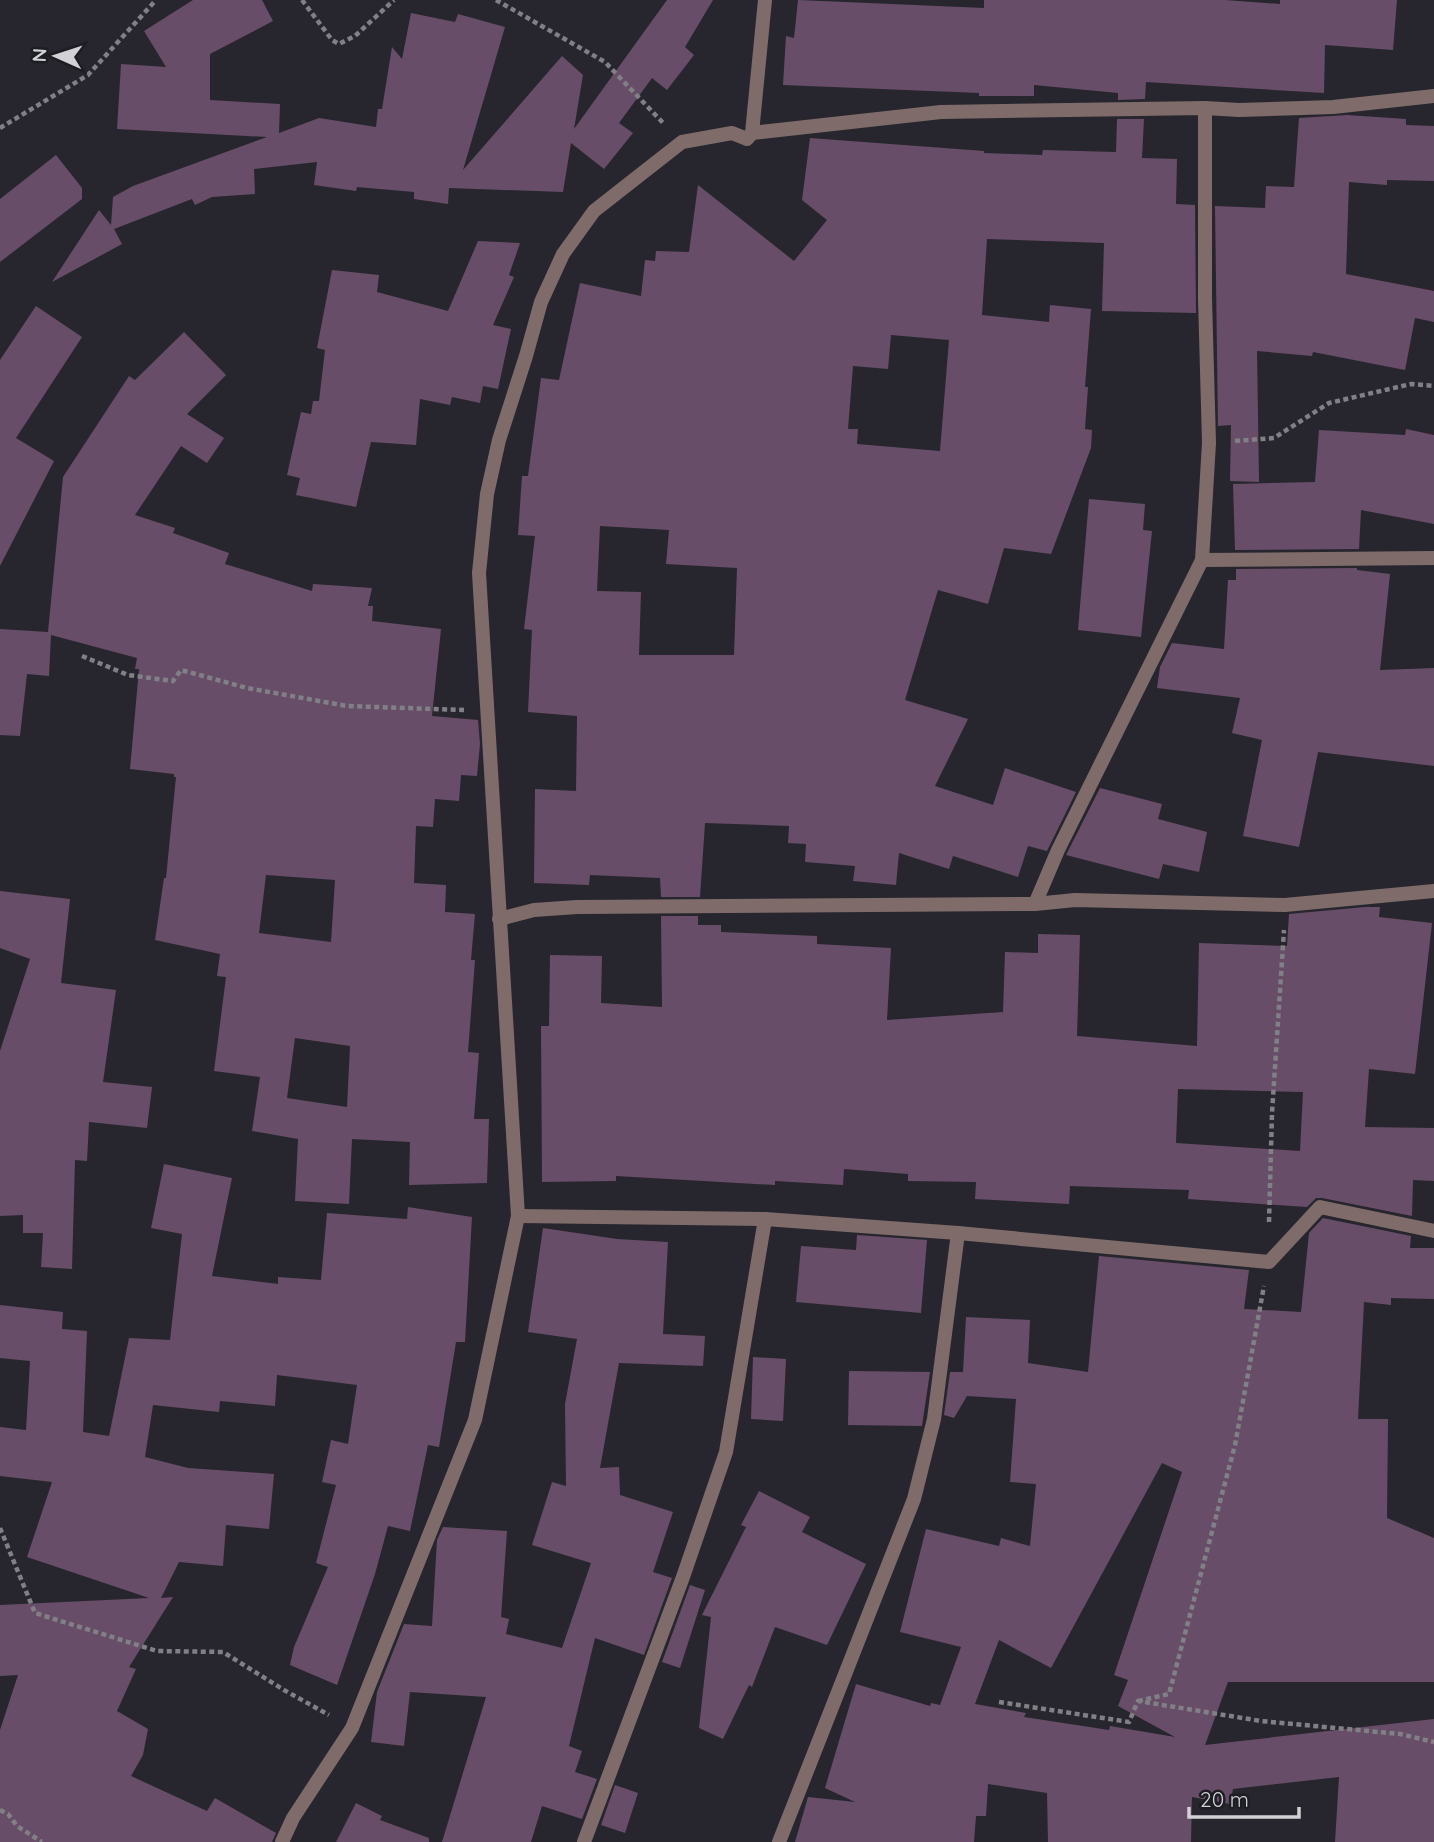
<svg xmlns="http://www.w3.org/2000/svg" width="1434" height="1842" font-family="Quicksand,sans-serif">
  <rect width="100%" height="100%" fill="#27262e"/>
  <g fill="#684d68" fill-rule="evenodd">
    <polygon points="193,0 262,0 273,21 210,54 210,100 280,104 279,133 319,118 376,127 378,109 382,109 392,47 402,59 411,13 455,22 458,14 505,27 463,170 562,56 583,75 574,129 667,0 713,0 685,47 694,55 667,90 652,78 619,123 633,133 604,169 571,143 563,192 449,188 448,204 414,199 414,192 357,187 356,191 314,185 317,162 254,169 255,194 212,197 195,205 192,199 114,229 122,244 52,282 99,210 111,225 113,197 133,186 267,137 117,129 121,64 166,67 144,31"/>
    <polygon points="798,0 984,8 984,0 1225,0 1280,4 1280,0 1397,0 1393,50 1325,45 1324,93 1146,82 1145,99 1118,100 1118,93 1034,85 1034,96 979,96 979,93 783,85 786,36 794,38"/>
    <polygon points="1347,115 1406,119 1406,125 1434,126 1434,181 1387,180 1387,185 1349,182 1346,274 1434,291 1434,322 1415,318 1405,370 1313,352 1312,356 1257,351 1259,482 1230,481 1231,425 1218,426 1215,206 1265,208 1266,186 1294,187 1299,118"/>
    <path d="M 1117,119 L 1144,119 L 1142,158 L 1177,159 L 1176,204 L 1195,205 L 1196,313 L 1102,311 L 1104,243 L 987,239 L 982,315 L 1049,322 L 1050,305 L 1091,309 L 1085,387 L 1088,387 L 1085,429 L 1092,430 L 1091,448 L 1051,554 L 1004,548 L 988,604 L 938,590 L 905,700 L 968,719 L 935,786 L 993,805 L 1005,768 L 1076,792 L 1047,851 L 1028,846 L 1018,877 L 953,856 L 949,869 L 899,853 L 896,885 L 853,881 L 855,866 L 805,862 L 806,844 L 788,843 L 789,826 L 705,823 L 700,897 L 661,897 L 660,878 L 590,875 L 589,885 L 534,883 L 535,789 L 576,791 L 577,716 L 528,712 L 532,630 L 524,629 L 535,536 L 518,535 L 522,476 L 528,476 L 541,378 L 559,380 L 580,283 L 641,296 L 645,260 L 655,261 L 656,251 L 689,252 L 698,185 L 794,261 L 827,220 L 802,200 L 810,138 L 984,151 L 984,153 L 1042,155 L 1043,150 L 1116,152 ZM 891,335 L 949,340 L 940,451 L 857,444 L 858,429 L 848,429 L 853,366 L 888,369 ZM 600,526 L 669,530 L 666,564 L 737,568 L 734,655 L 639,655 L 641,592 L 597,591 Z"/>
    <polygon points="56,155 82,188 82,199 0,262 0,199"/>
    <polygon points="478,241 520,243 509,275 514,277 493,325 511,329 498,389 483,386 480,403 452,397 450,405 420,399 416,445 371,442 356,507 296,495 300,478 287,475 301,412 311,414 313,401 319,401 325,350 317,348 332,270 379,275 377,292 448,311"/>
    <polygon points="36,306 82,337 16,438 54,461 0,566 0,360"/>
    <path d="M 184,332 L 226,375 L 187,414 L 224,438 L 207,463 L 181,446 L 135,515 L 175,528 L 173,533 L 229,553 L 225,564 L 312,591 L 313,584 L 372,588 L 368,606 L 373,606 L 372,621 L 441,629 L 432,716 L 478,720 L 480,744 L 477,776 L 461,775 L 459,801 L 435,799 L 433,827 L 416,826 L 414,883 L 446,885 L 445,912 L 475,914 L 471,960 L 475,960 L 468,1052 L 479,1053 L 474,1119 L 489,1119 L 487,1183 L 409,1185 L 410,1142 L 352,1139 L 349,1204 L 295,1201 L 298,1139 L 252,1131 L 260,1077 L 214,1071 L 226,977 L 217,976 L 220,954 L 155,940 L 164,878 L 166,878 L 176,777 L 174,777 L 174,774 L 130,769 L 139,669 L 135,669 L 137,658 L 51,635 L 49,676 L 27,674 L 20,736 L 0,735 L 0,629 L 48,632 L 63,477 L 129,376 L 135,380 ZM 266,875 L 335,880 L 331,942 L 259,933 ZM 295,1038 L 350,1046 L 347,1107 L 287,1098 Z"/>
    <polygon points="1406,429 1434,435 1434,524 1361,510 1359,549 1235,550 1233,484 1315,482 1319,430 1405,435"/>
    <polygon points="1089,499 1145,504 1143,530 1152,531 1141,637 1078,630"/>
    <polygon points="1357,568 1357,570 1390,574 1380,670 1434,668 1434,766 1318,752 1299,847 1243,836 1262,740 1232,733 1240,698 1157,688 1160,667 1172,643 1224,649 1228,580 1236,580 1236,569"/>
    <polygon points="1100,788 1162,804 1158,819 1207,832 1199,872 1163,864 1159,879 1066,855"/>
    <polygon points="0,891 70,899 61,983 116,990 103,1082 152,1087 147,1128 89,1122 87,1161 75,1160 72,1269 41,1267 43,1233 23,1233 23,1215 0,1216 0,1051 30,959 0,948"/>
    <path d="M 1365,907 L 1380,907 L 1379,917 L 1432,923 L 1415,1074 L 1369,1069 L 1365,1127 L 1434,1128 L 1434,1181 L 1413,1180 L 1412,1216 L 1322,1198 L 1316,1198 L 1307,1207 L 1188,1199 L 1189,1190 L 1070,1186 L 1069,1204 L 975,1199 L 976,1182 L 908,1181 L 908,1174 L 844,1169 L 843,1185 L 775,1181 L 775,1185 L 616,1176 L 616,1181 L 542,1182 L 541,1026 L 549,1026 L 550,955 L 602,956 L 601,1003 L 662,1007 L 661,916 L 698,916 L 698,925 L 721,925 L 721,932 L 817,936 L 817,944 L 891,948 L 887,1020 L 1003,1012 L 1005,952 L 1038,953 L 1038,934 L 1080,935 L 1077,1036 L 1197,1046 L 1199,943 L 1287,946 L 1289,914 ZM 1178,1089 L 1303,1092 L 1300,1151 L 1176,1143 Z"/>
    <polygon points="164,1164 232,1178 212,1276 278,1284 278,1277 321,1280 327,1213 407,1219 408,1207 472,1217 465,1342 456,1342 439,1447 428,1445 410,1531 388,1526 375,1574 337,1685 290,1665 294,1647 328,1567 316,1563 336,1485 322,1482 331,1440 348,1444 357,1385 277,1375 275,1406 220,1401 219,1412 153,1405 145,1457 188,1468 274,1474 269,1529 226,1525 223,1566 179,1562 161,1598 173,1597 129,1667 136,1669 117,1711 148,1729 143,1755 131,1776 207,1811 215,1798 276,1833 272,1842 0,1842 0,1730 18,1675 0,1676 0,1605 149,1598 27,1557 52,1482 0,1476 0,1427 26,1430 30,1361 0,1358 0,1305 63,1312 62,1329 87,1331 83,1432 109,1436 129,1338 170,1340 182,1234 151,1228"/>
    <path d="M 1323,1218 L 1411,1236 L 1410,1248 L 1434,1248 L 1434,1299 L 1391,1298 L 1391,1305 L 1364,1302 L 1358,1419 L 1388,1419 L 1387,1518 L 1434,1538 L 1434,1682 L 1228,1682 L 1205,1745 L 1434,1719 L 1434,1842 L 1335,1842 L 1339,1777 L 1233,1789 L 1230,1804 L 1192,1797 L 1191,1842 L 1048,1842 L 1047,1793 L 988,1784 L 986,1816 L 976,1816 L 974,1842 L 795,1842 L 808,1797 L 855,1802 L 825,1788 L 856,1684 L 930,1706 L 931,1703 L 940,1705 L 961,1647 L 900,1632 L 926,1529 L 999,1546 L 1001,1538 L 1030,1546 L 1036,1484 L 1010,1482 L 1016,1399 L 967,1396 L 954,1418 L 944,1415 L 950,1372 L 963,1372 L 966,1317 L 1030,1320 L 1028,1363 L 1088,1372 L 1099,1256 L 1249,1270 L 1244,1309 L 1301,1312 L 1309,1233 ZM 1162,1463 L 1182,1472 L 1114,1675 L 1128,1680 L 1118,1706 L 1175,1737 L 1110,1726 L 1109,1730 L 1024,1717 L 1026,1713 L 975,1704 L 999,1640 L 1051,1668 Z"/>
    <polygon points="543,1228 617,1239 668,1242 663,1334 705,1336 703,1366 619,1363 600,1468 619,1467 620,1495 673,1512 653,1572 672,1578 644,1655 595,1638 569,1746 582,1751 575,1772 597,1779 582,1819 542,1806 531,1842 442,1842 486,1697 410,1692 404,1746 371,1742 377,1692 404,1624 432,1626 437,1540 443,1527 507,1531 501,1617 509,1619 506,1634 562,1648 591,1563 532,1545 552,1482 566,1486 565,1404 577,1339 528,1332"/>
    <polygon points="857,1235 927,1240 921,1313 796,1302 801,1246 856,1250"/>
    <polygon points="753,1357 786,1359 783,1421 751,1419"/>
    <polygon points="849,1371 930,1372 922,1426 848,1425"/>
    <polygon points="759,1491 810,1517 802,1532 866,1564 827,1645 775,1627 752,1687 749,1685 723,1739 699,1728 711,1617 702,1615 746,1527 741,1525"/>
    <polygon points="690,1585 705,1590 680,1668 662,1662"/>
    <polygon points="615,1785 638,1793 625,1833 601,1825"/>
    <polygon points="356,1803 382,1816 380,1820 429,1838 429,1842 336,1842"/>
  </g>
  <g fill="none" stroke-linecap="round" stroke-linejoin="round">
    <g stroke="#808086" stroke-width="4.5" stroke-dasharray="5 3.5" stroke-linecap="butt">
      <polyline points="302,0 332,40 339,44 355,36 394,0"/>
      <polyline points="496,0 605,62 665,125"/>
      <polyline points="0,128 88,75 156,0"/>
      <polyline points="1235,441 1274,438 1329,403 1411,384 1434,386"/>
      <polyline points="82,656 128,675 173,681 181,670 247,688 347,706 464,710"/>
      <polyline points="1269,1222 1272,1113 1284,930"/>
      <polyline points="0,1528 35,1613 157,1651 223,1652 284,1690 329,1715"/>
      <polyline points="1138,1701 1169,1694 1235,1445 1264,1286"/>
      <polyline points="999,1702 1129,1722 1138,1701 1261,1721 1400,1734 1434,1742"/>
      <polyline points="0,1810 8,1814 17,1826 42,1842"/>
    </g>
    <g stroke="#7f6c6a" stroke-width="14">
      <polyline points="752,133 941,112 1205,108 1239,110 1333,107 1434,96"/>
      <polyline points="1202,560 1434,558"/>
      <polyline points="1035,904 1058,850 1202,560 1209,443 1205,298 1205,108"/>
      <polyline points="499,919 534,910 577,907 1035,904 1075,900 1285,905 1434,891"/>
      <polyline points="518,1216 765,1219 958,1233 1269,1262 1320,1207 1434,1231"/>
      <polyline points="282,1842 293,1818 352,1728 475,1420 518,1216 479,573 487,494 499,440 526,356 541,302 563,254 594,211 682,142 732,133 747,139 752,133 765,0"/>
      <polyline points="584,1842 683,1577 726,1452 765,1219"/>
      <polyline points="779,1842 914,1499 934,1419 958,1233"/>
    </g>
  </g>
  <g transform="translate(56 56) rotate(273)" stroke="#1d1d24" stroke-width="5" paint-order="stroke">
  <path d="M0-5L12 26L0 18L-12 26Z" fill="#d1d1d6"/>
  <text y="-10" font-size="19" font-weight="bold" text-anchor="middle" fill="#d1d1d6">N</text>
  </g>
  <path d="M1189 1807v10h110v-10" fill="none" stroke="#d1d1d6" stroke-width="3.5"/>
  <text x="1200" y="1807" font-size="21" fill="#d1d1d6" stroke="#1d1d24" stroke-width="5" paint-order="stroke">20 m</text>
</svg>
